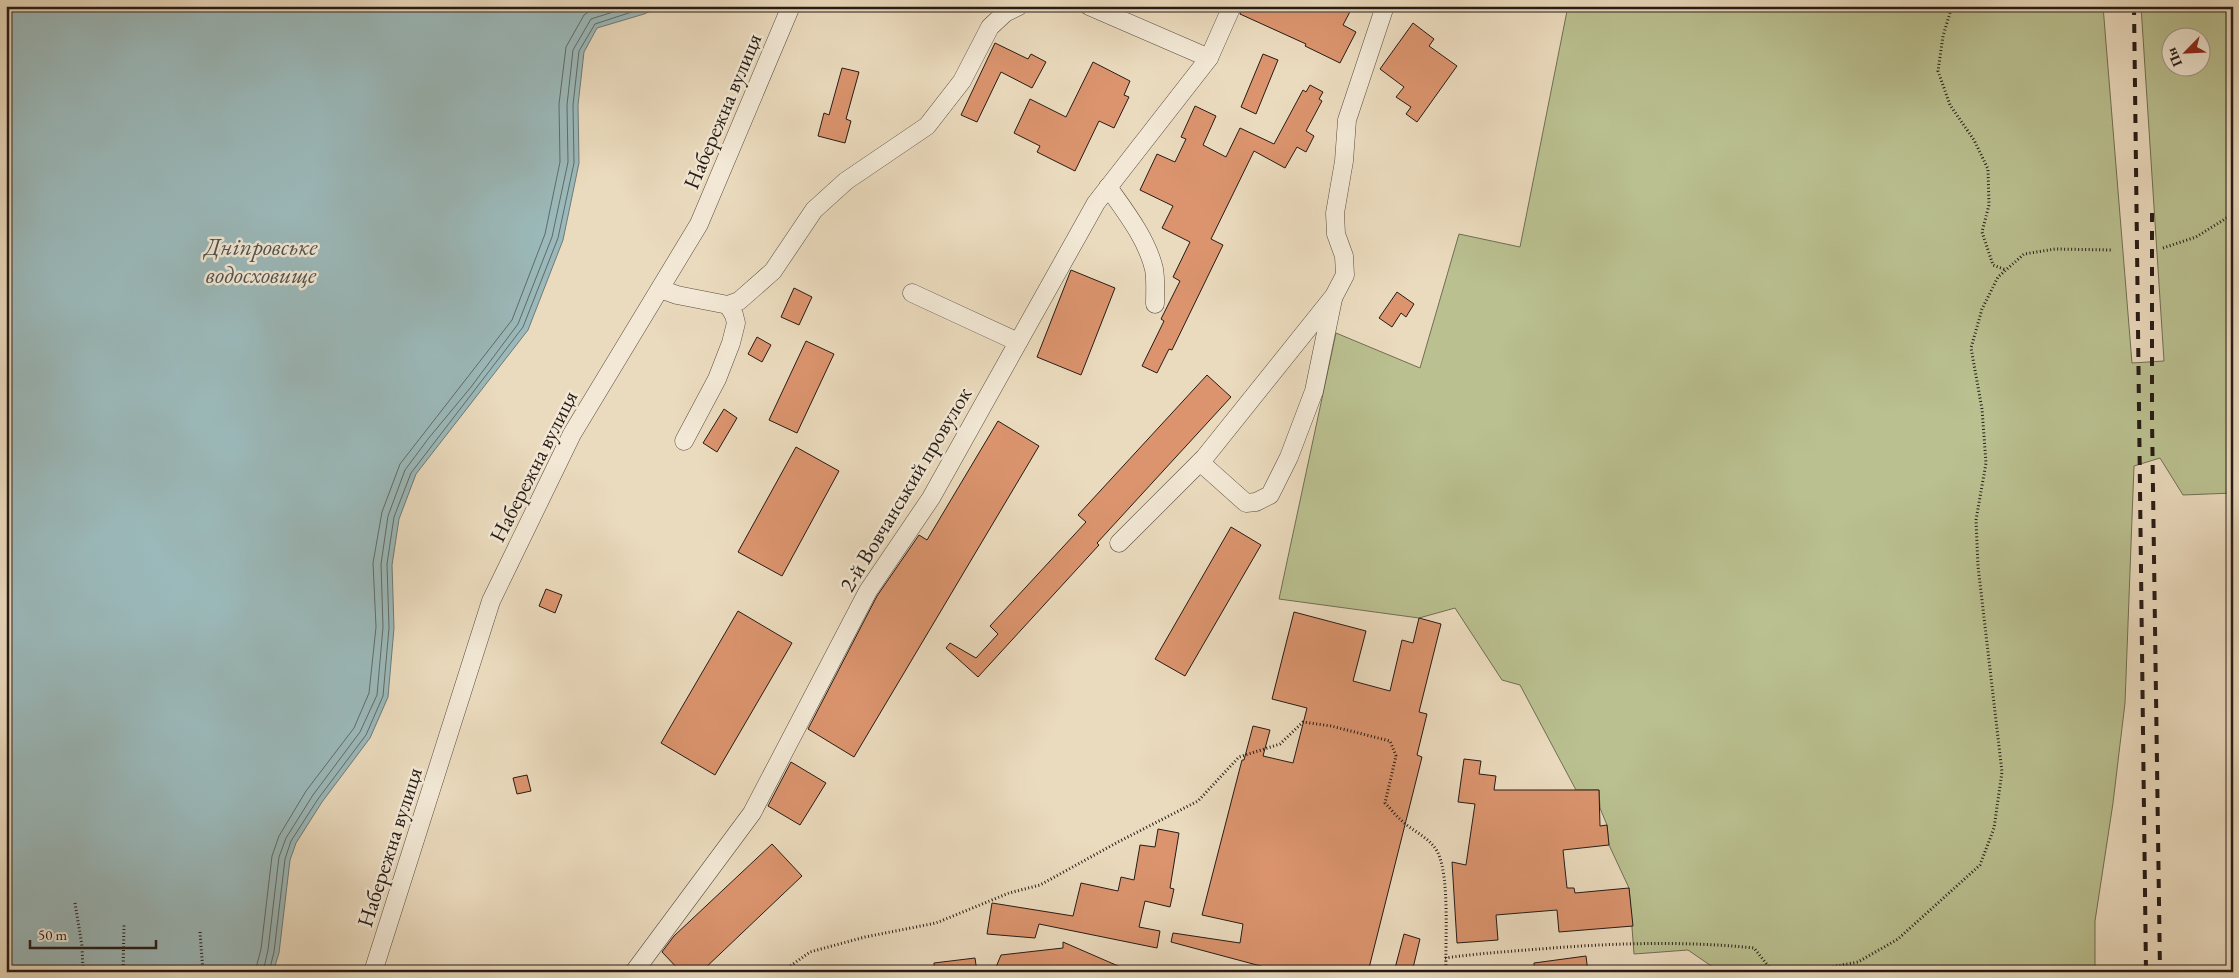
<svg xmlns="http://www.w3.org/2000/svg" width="2239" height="978" font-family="'EB Garamond',serif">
  <rect width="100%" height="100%" fill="#ebdbbe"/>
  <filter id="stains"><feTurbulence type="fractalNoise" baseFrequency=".004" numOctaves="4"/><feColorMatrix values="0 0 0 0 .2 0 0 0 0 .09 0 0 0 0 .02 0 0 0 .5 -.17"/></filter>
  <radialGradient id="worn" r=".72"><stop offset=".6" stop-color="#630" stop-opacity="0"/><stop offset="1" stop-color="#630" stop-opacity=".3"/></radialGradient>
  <path fill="#bac090" stroke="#706e53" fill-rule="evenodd" d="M 1568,6 L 2103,6 L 2132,363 L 2164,361 L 2141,6 L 2233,6 L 2233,493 L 2183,495 L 2160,458 L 2134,466 L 2125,703 L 2113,803 L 2095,921 L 2095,972 L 2042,972 L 2041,969 L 1988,969 L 1986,972 L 1720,972 L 1688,950 L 1634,954 L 1629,888 L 1609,845 L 1607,825 L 1600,808 L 1599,790 L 1576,790 L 1520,685 L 1502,680 L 1455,608 L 1419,618 L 1279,599 L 1336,333 L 1420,368 L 1459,234 L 1520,247 ZM 2172,38 L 2202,38 L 2202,68 L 2172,68 Z"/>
  <polygon fill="#9bb9ba" stroke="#6c7a78" points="6,6 662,6 644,14 597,28 584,52 578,105 579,163 563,240 528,330 416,474 399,519 392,565 394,628 388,697 370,738 322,802 296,843 290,860 279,953 273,972 6,972"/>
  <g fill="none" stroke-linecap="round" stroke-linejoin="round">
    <g stroke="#606a68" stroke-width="1">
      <polyline points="255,972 261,949 272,856 279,836 306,791 354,728 369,693 376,627 373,563 382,512 400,464 512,320 545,234 560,162 559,104 566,47 584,15 590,11 605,6"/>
      <polyline points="263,972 268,950 279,857 286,838 313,795 360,732 377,695 383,627 381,564 388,516 405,470 428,439 471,387 518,324 552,237 568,162 567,105 573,50 591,19 632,6"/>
      <polyline points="269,972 274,952 285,859 291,841 318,799 366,735 383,696 389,628 387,564 394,517 411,473 523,327 558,238 574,163 573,105 579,51 595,24 650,6"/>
    </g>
  </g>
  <g fill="#db946e" stroke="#261b16">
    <polygon points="1242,6 1353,6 1343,25 1356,32 1340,63 1305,46 1306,44 1240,14"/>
    <polygon points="1413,23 1434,39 1429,46 1457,66 1417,122 1406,114 1411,107 1396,97 1404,87 1380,69"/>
    <polygon points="995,43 1028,59 1031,54 1046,62 1032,88 1001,72 977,122 961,115"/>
    <polygon points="1263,54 1278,60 1256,114 1241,107"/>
    <polygon points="1093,62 1130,81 1124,95 1129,97 1114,128 1099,121 1075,171 1037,152 1040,146 1014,133 1030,99 1066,117"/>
    <polygon points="842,68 859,72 846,119 851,121 845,143 818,136 824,113 829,115"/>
    <polygon points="1310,85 1323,92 1319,99 1322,101 1306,131 1314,136 1306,152 1297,147 1285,168 1254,151 1211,239 1223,245 1172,350 1169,349 1157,373 1142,366 1164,321 1161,319 1180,281 1173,277 1190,242 1162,228 1173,206 1140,190 1157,154 1175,162 1186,139 1181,137 1195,106 1216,116 1203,145 1226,157 1240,128 1274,144 1303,90 1306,92"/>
    <polygon points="1071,270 1115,288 1081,375 1037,357"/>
    <polygon points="794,288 812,297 799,325 781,317"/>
    <polygon points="1397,292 1414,304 1406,317 1401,313 1392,327 1379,318"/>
    <polygon points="757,337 771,345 762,362 748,354"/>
    <polygon points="806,341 834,354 797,433 769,420"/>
    <polygon points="1207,375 1231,397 1097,543 1099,545 978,677 946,648 950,643 976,658 998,634 990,626 1086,522 1078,515"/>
    <polygon points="724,409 737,418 717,452 703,443"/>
    <polygon points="998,421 1039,446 854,757 808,729 877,596 919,535 927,540"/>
    <polygon points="796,447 839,471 782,576 738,552"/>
    <polygon points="1231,527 1261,545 1185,676 1155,659"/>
    <polygon points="546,589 562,595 555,613 539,606"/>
    <polygon points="738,611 792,643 715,775 661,743"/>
    <polygon points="1294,612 1366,631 1353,681 1390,691 1402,640 1413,643 1419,618 1441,624 1419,712 1427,714 1417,755 1422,757 1368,972 1283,972 1171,942 1173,933 1240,943 1243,924 1202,915 1242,760 1244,760 1253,726 1270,730 1263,756 1293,763 1307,708 1272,699"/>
    <polygon points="1464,759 1481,761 1479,774 1496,776 1494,790 1599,790 1600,826 1607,825 1609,845 1563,850 1567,888 1574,888 1575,893 1629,888 1633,926 1559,932 1557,910 1508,914 1496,915 1498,940 1457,943 1452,862 1466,865 1475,804 1458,802"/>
    <polygon points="791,762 826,783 800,825 768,806"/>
    <polygon points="527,775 531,791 517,794 513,778"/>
    <polygon points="1158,829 1179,833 1170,888 1174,889 1170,907 1145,901 1139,927 1160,931 1157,948 1039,924 1035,938 987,934 992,903 1073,916 1081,883 1118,891 1121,877 1134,880 1140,845 1155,847"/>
    <polygon points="772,844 802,876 701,972 681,972 662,952 674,936"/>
    <polygon points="1404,934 1420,939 1412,972 1394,972"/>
    <polygon points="1063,942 1132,972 994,972 1001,955 1063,948"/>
    <polygon points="1586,956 1588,972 1534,972 1534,963"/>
    <polygon points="975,958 977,972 934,972 934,963"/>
  </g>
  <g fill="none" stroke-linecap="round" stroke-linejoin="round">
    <g stroke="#574b40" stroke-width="19">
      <g id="minor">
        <polyline points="1089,6 1209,58"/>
        <path d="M 1108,187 C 1125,211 1147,239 1154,269 C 1156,280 1155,293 1155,304"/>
        <polyline points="660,289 677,295 728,305 739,301 773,271 814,210 846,181 927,126 962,81 990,27 1005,13 1019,6"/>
        <polyline points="912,293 1018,342"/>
        <polyline points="684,441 717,379 731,343 736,323 734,315 728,305"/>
        <polyline points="1200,462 1246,503 1256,502 1270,495 1289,457 1314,391 1333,299"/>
        <polyline points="1119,543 1205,457 1334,296 1345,275 1344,256 1336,234 1335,213 1344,161 1347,120 1385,6"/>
        <polyline points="373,972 491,601 572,434 699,224 791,6"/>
        <polyline points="634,972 752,813 868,591 931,498 1096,203 1209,58 1232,6"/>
      </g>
    </g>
    <g stroke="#261b16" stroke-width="3" stroke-dasharray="1 2.5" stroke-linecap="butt">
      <polyline points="1952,6 1943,36 1938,71 1950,105 1974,140 1988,169 1989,205 1982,232 1993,265 2006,270"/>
      <polyline points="2163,248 2196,237 2233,214"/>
      <polyline points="75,903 82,946 83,972"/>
      <polyline points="200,932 203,972"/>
      <path d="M 1445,958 C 1481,953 1516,951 1552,948 C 1619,943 1686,941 1754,948 L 1773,972"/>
      <polyline points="123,972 124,925"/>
      <path d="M 782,972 L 810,952 L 865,937 L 936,923 L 1009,893 L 1040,885 L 1118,842 L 1198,801 L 1239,757 L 1280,744 L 1303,722 L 1331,726 L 1390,741 L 1396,756 L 1385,803 C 1390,808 1395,815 1401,820 C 1412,831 1431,838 1438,853 C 1450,879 1445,942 1446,972"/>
      <polyline points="1777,972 1814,970 1858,962 1898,939 1980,865 1994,828 2002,772 1978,566 1976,520 1986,463 1982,409 1971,348 1982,309 1998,277 2024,254 2055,249 2111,250"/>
    </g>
    <use href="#minor" stroke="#f2e8d5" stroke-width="18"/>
    <g stroke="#261b16" stroke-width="4" stroke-dasharray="9 9" stroke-linecap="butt">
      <polyline points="2134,6 2146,972"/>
      <polyline points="2152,213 2152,419 2160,972"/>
    </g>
  </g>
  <g text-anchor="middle" stroke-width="5" stroke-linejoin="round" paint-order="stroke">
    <g font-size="22" fill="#261b16" stroke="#f2e8d5">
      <text transform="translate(722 111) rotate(-67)" y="8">Набережна вулиця</text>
      <text transform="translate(533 466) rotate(-63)" y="8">Набережна вулиця</text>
      <text transform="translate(905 489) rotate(-59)" y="8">2-й Вовчанський провулок</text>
      <text transform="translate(389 847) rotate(-72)" y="8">Набережна вулиця</text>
    </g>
    <g font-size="24" font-style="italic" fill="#4f524f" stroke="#f2e8d5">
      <text x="261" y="255">Дніпровське<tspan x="261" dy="28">водосховище</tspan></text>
    </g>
  </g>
  <rect width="2239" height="978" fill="none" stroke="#ebdbbe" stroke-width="25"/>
  <rect x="8" y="8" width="2224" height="963" fill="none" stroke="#261b16" stroke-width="2.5"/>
  <rect x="12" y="12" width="2214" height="953" fill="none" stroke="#261b16"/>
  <g transform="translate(2186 52) rotate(246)"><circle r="24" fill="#f2e8d5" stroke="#a09689"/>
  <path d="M0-4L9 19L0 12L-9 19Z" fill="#8f2418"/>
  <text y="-8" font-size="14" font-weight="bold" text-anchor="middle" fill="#261b16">Пн</text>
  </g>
  <path d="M30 940v8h126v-8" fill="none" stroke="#261b16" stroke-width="2.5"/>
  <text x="38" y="940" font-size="15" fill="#261b16" stroke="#f2e8d5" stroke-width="4" paint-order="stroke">50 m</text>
  <rect width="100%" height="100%" filter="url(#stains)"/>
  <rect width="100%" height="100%" fill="url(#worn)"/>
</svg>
